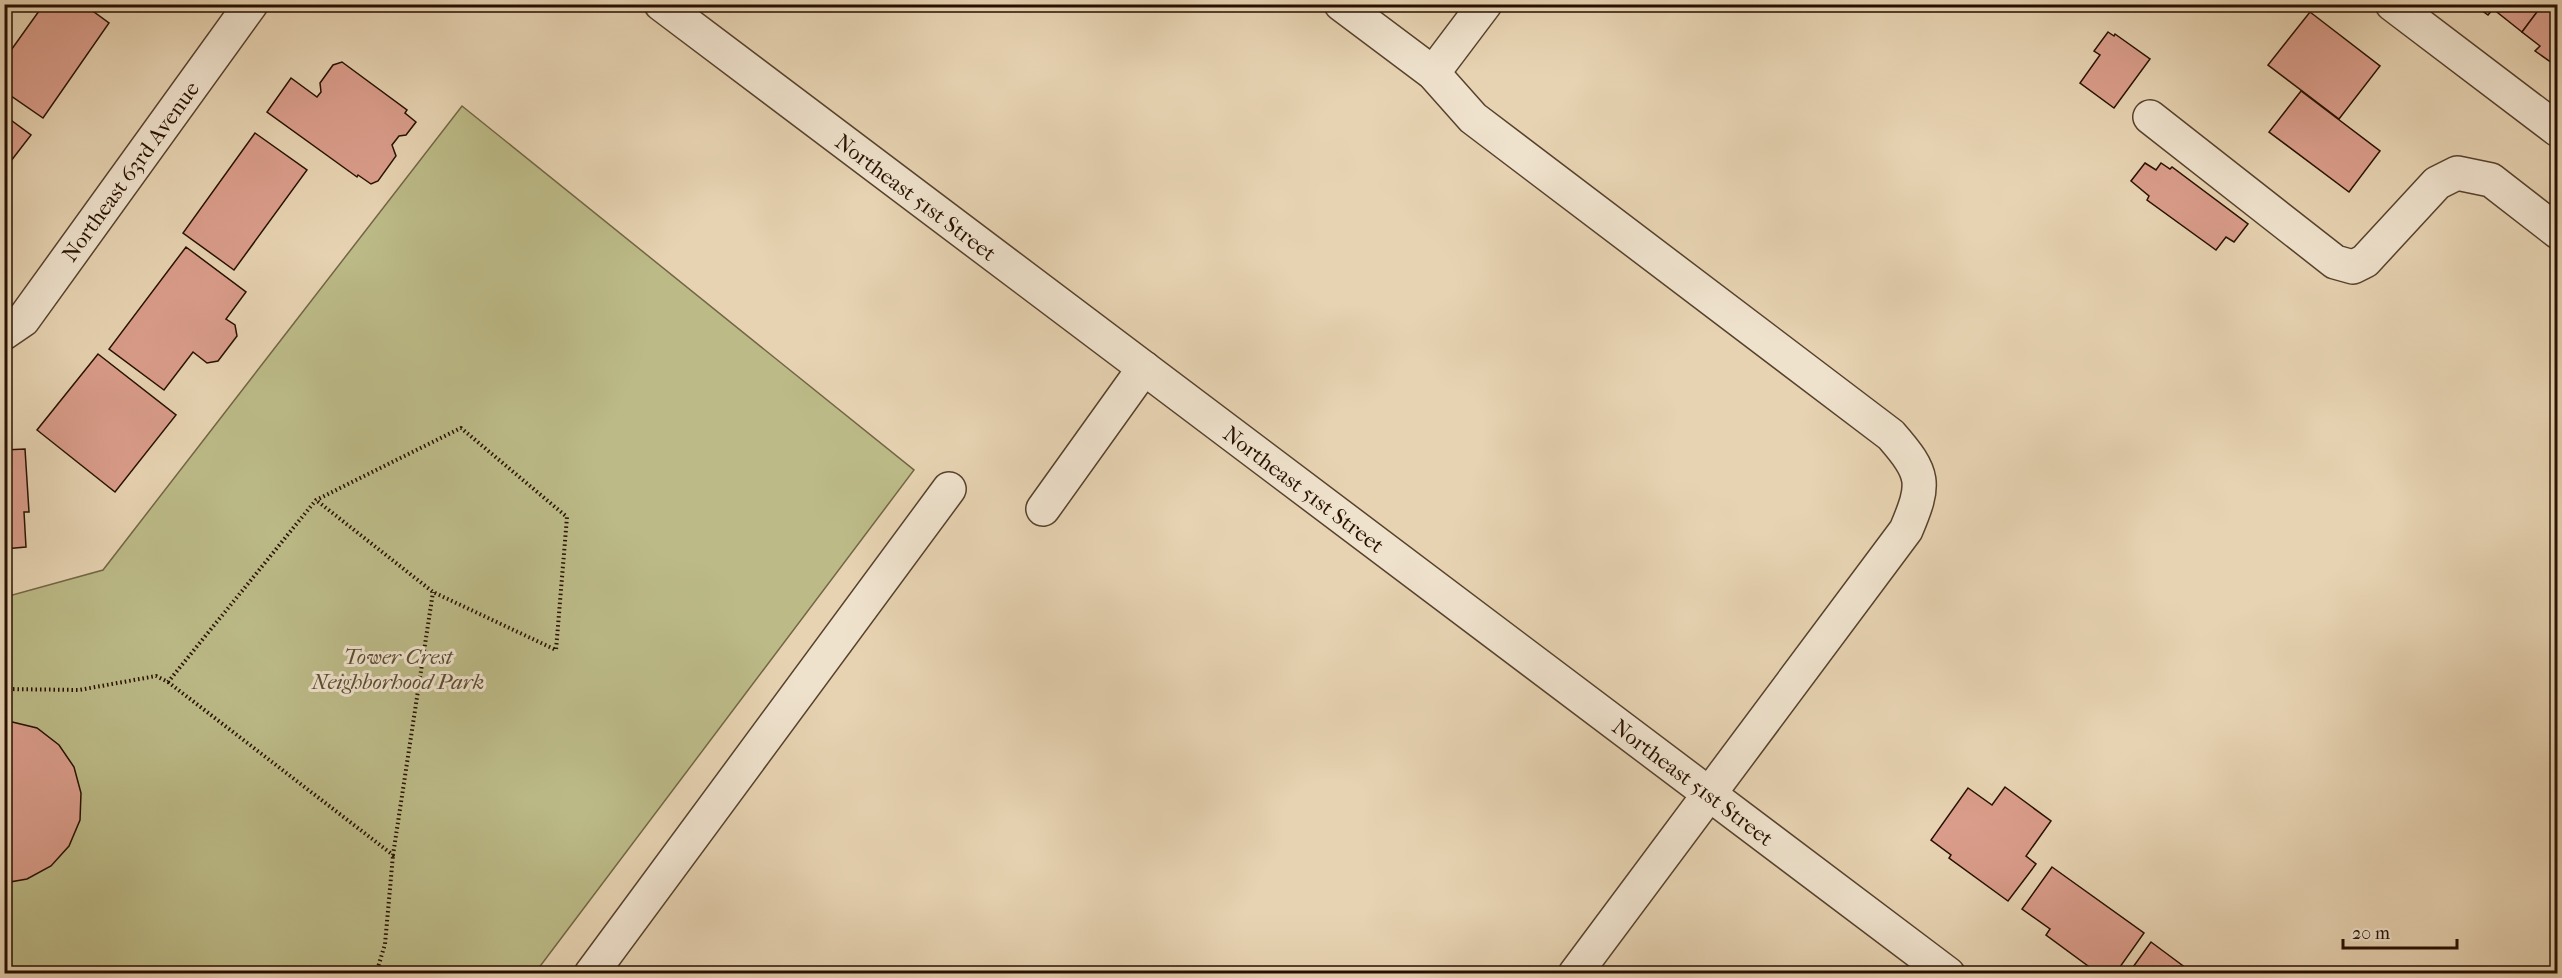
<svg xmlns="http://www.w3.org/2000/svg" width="2562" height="978" font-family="'IM FELL French Canon',serif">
  <rect width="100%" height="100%" fill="#e7d3b2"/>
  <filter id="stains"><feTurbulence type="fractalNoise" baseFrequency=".00333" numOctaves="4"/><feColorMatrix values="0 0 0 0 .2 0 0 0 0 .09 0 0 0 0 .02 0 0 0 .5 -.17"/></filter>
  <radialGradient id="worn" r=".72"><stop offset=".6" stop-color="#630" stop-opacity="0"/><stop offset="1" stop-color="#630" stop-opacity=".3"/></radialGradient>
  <polygon fill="#bcbb88" stroke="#726644" stroke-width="1.5" points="462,106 914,470 535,973 5,974 5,597 103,570"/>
  <g fill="#da9d8b" stroke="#271000" stroke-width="1.5">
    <polygon points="44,4 83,4 109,23 43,118 4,91 4,60"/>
    <polygon points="2479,4 2543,4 2522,32 2493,9 2488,15 2477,7"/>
    <polygon points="2543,4 2558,4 2558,62 2555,65 2535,51 2540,46 2522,32"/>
    <polygon points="2310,12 2380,66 2339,119 2268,65"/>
    <polygon points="2108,32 2114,36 2115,34 2150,59 2114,108 2080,83 2100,55 2094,51"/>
    <polygon points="342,62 407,110 405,113 416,122 406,135 399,136 392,145 396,156 378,181 371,184 358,175 357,177 267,112 291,78 317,97 321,92 320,83 333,65"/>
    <polygon points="2301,91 2380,151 2349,192 2269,132"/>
    <polygon points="4,115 31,135 4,170"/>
    <polygon points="255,133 307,170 234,270 183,233"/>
    <polygon points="2145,163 2156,170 2161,163 2170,169 2172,167 2248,224 2234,242 2226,237 2216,250 2147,200 2149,196 2131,181"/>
    <polygon points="186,247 246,292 226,319 235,325 237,336 218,361 207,363 193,352 164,390 109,349"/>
    <polygon points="98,354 176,415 115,492 37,430"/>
    <polygon points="25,449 29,512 24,512 26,547 4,549 4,450"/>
    <polygon points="4,720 37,728 59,745 74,767 81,793 80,820 69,846 51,866 27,879 4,883"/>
    <polygon points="2005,787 2051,821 2026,856 2036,864 2008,901 1949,858 1951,855 1931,840 1968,788 1992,805"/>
    <polygon points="2052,867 2144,933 2115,974 2099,974 2046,935 2050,929 2022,909"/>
    <polygon points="2151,942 2194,974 2128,974"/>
  </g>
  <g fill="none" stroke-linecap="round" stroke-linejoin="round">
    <g stroke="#57412c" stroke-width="36">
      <g id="minor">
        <polyline points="661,4 1948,974"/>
        <path d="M 1341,4 L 1433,73 L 1473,118 L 1891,435 C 1925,474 1926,483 1906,530 L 1575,974"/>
        <polyline points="2392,4 2558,130"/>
        <polyline points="1433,73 1485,4"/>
        <polyline points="2150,117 2335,262 2353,267 2365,261 2437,183 2457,173 2491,180 2558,232"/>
        <polyline points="4,333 23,320 251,4"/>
        <polyline points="1043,509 1144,368"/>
        <polyline points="591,974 949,489"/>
      </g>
    </g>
    <g stroke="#271000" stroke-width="4" stroke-dasharray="1.5 3" stroke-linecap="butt">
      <polyline points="168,682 393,855 433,592"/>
      <polyline points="4,689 79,690 156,676 168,682 316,500 461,428 567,517 556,650 433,592 316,500"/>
      <polyline points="376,974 385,944 393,855"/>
    </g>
    <use href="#minor" stroke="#efe2cd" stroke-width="33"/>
  </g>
  <g text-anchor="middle" stroke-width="6" stroke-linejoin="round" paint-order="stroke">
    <g font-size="22" fill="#271000" stroke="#efe2cd">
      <text transform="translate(130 171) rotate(-54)" y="8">Northeast 63rd Avenue</text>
      <text transform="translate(916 197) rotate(37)" y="8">Northeast 51st Street</text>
      <text transform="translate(1304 489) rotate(37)" y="8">Northeast 51st Street</text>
      <text transform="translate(1693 782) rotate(37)" y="8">Northeast 51st Street</text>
    </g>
    <g font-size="22" font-style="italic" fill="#5b4c30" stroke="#efe2cd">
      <text x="398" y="664">Tower Crest<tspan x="398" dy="25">Neighborhood Park</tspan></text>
    </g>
  </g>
  <rect width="2562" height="978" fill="none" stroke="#e7d3b2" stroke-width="24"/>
  <rect x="6" y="6" width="2550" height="966" fill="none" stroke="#271000" stroke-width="3"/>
  <rect x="12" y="12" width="2538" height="954" fill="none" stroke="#271000" stroke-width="1.5"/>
  <path d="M2343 939v9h114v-9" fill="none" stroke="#271000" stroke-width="3"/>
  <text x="2352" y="939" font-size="18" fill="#271000" stroke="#efe2cd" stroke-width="4.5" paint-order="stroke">20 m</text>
  <rect width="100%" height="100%" filter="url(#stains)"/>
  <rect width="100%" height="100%" fill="url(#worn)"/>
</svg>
